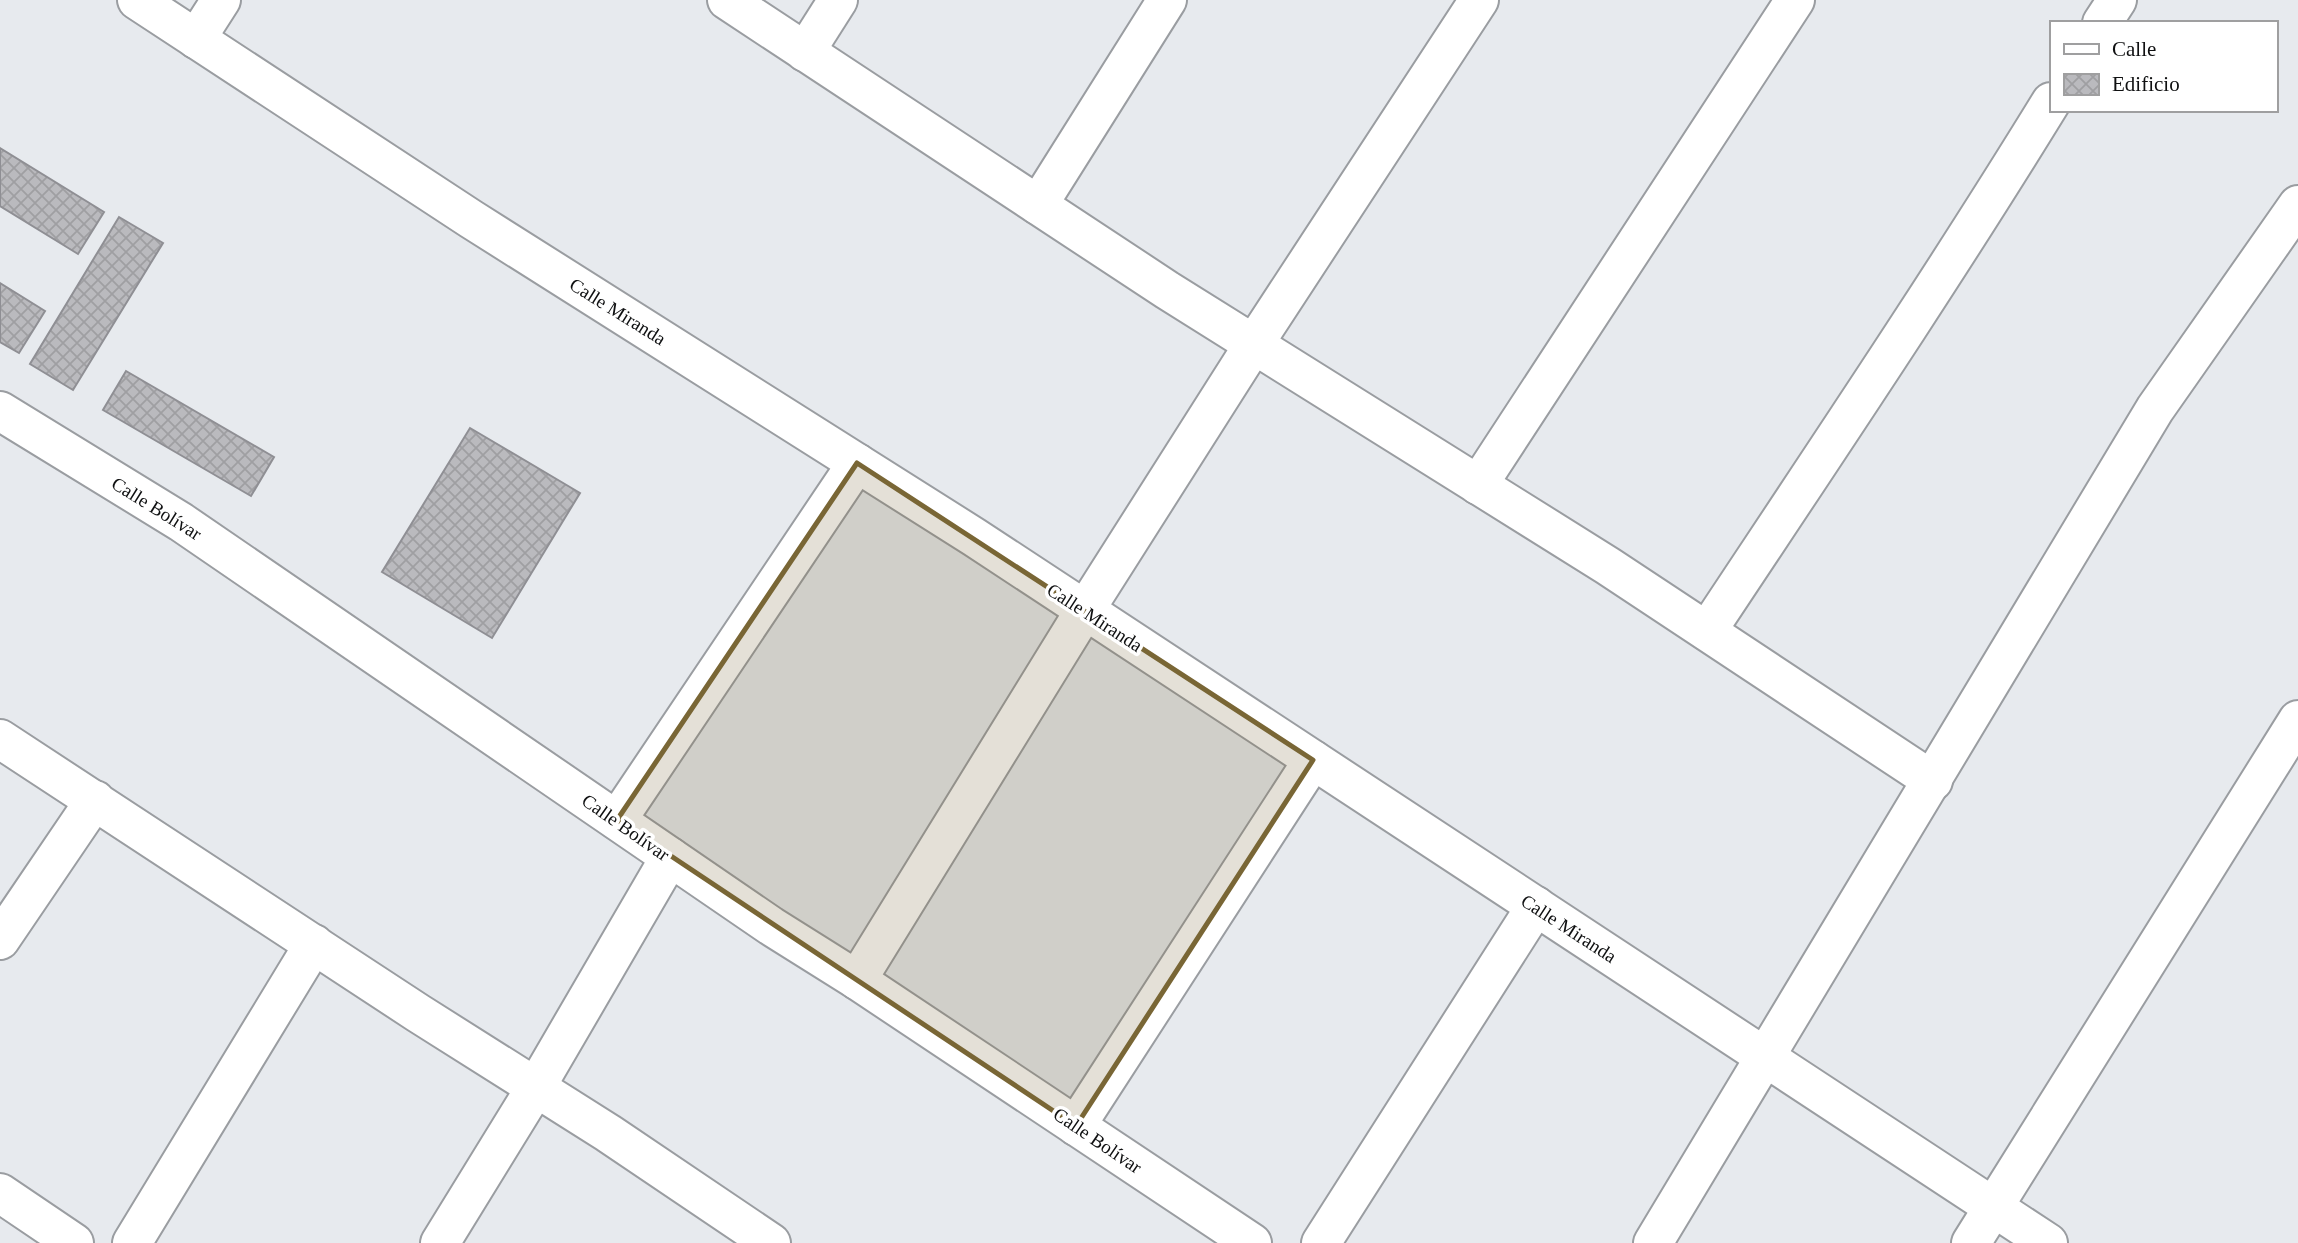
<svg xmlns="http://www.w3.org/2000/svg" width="2298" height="1243" font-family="'Times New Roman',serif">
  <defs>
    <pattern id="building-cross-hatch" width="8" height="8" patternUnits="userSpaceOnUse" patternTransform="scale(1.75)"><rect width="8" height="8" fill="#bababe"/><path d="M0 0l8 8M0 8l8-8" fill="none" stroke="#9f9fa2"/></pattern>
  </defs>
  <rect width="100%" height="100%" fill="#e7eaee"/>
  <g fill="url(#building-cross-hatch)" stroke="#8f8f94" stroke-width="2">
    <polygon points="0,148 104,212 78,254 0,206"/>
    <polygon points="119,217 163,243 73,390 30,364"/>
    <polygon points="0,283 45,311 19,353 0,342"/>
    <polygon points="126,371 274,457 251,496 103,410"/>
    <polygon points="470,428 580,493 492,638 382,572"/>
  </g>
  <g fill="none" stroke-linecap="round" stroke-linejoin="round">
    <g stroke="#9a9da1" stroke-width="42">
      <g id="minor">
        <polyline points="137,0 471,219 974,537 2048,1243"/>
        <polyline points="727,0 1167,290 1608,566 1933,781"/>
        <polyline points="2102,23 2117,0"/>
        <polyline points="196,39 221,0"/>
        <polyline points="805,52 838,0"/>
        <polyline points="1038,205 1167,0"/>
        <polyline points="0,411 181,522 771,926 857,980 1252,1243"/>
        <polyline points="1478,485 1795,0"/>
        <path d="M 1707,631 C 1823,456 1941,281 2051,102"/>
        <polyline points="0,739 418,1013 608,1133 771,1243"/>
        <polyline points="617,820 857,463"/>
        <polyline points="0,940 95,800"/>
        <polyline points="857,980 1085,610 1254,344 1479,0"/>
        <polyline points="1076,1126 1313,760"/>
        <polyline points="0,1193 74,1243"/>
        <polyline points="132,1243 314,944"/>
        <polyline points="440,1243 536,1087 670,857"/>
        <polyline points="1321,1243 1536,906"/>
        <polyline points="1653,1243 2155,409 2298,205"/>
        <polyline points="1971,1243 2298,720"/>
      </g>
    </g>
    <use href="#minor" stroke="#fff" stroke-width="38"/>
  </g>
  <path fill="#796635" fill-opacity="0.2" stroke="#796635" stroke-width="5" stroke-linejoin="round" d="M 857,463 L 1313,760 L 1076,1126 L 617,820 Z"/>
  <g text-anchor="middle" stroke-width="7" stroke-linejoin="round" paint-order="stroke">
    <g font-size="19" fill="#0f1011" stroke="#fff">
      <text transform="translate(618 311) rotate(32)" y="7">Calle Miranda</text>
      <text transform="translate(157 508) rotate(32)" y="7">Calle Bolívar</text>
      <text transform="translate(1095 617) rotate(33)" y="7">Calle Miranda</text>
      <text transform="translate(626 827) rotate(35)" y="7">Calle Bolívar</text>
      <text transform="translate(1569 928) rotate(33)" y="7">Calle Miranda</text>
      <text transform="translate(1098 1140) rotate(34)" y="7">Calle Bolívar</text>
    </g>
  </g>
  <rect x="2050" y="21" width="228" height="91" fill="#ffffff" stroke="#9f9fa0" stroke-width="2"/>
  <rect x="2064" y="44" width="35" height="10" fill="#ffffff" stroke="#9f9fa0" stroke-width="2"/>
  <text x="2112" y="56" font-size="21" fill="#0f1011">Calle</text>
  <rect x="2064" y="74" width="35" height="21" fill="url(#building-cross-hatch)" stroke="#9f9fa0" stroke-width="2"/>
  <text x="2112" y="91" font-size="21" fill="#0f1011">Edificio</text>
</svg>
